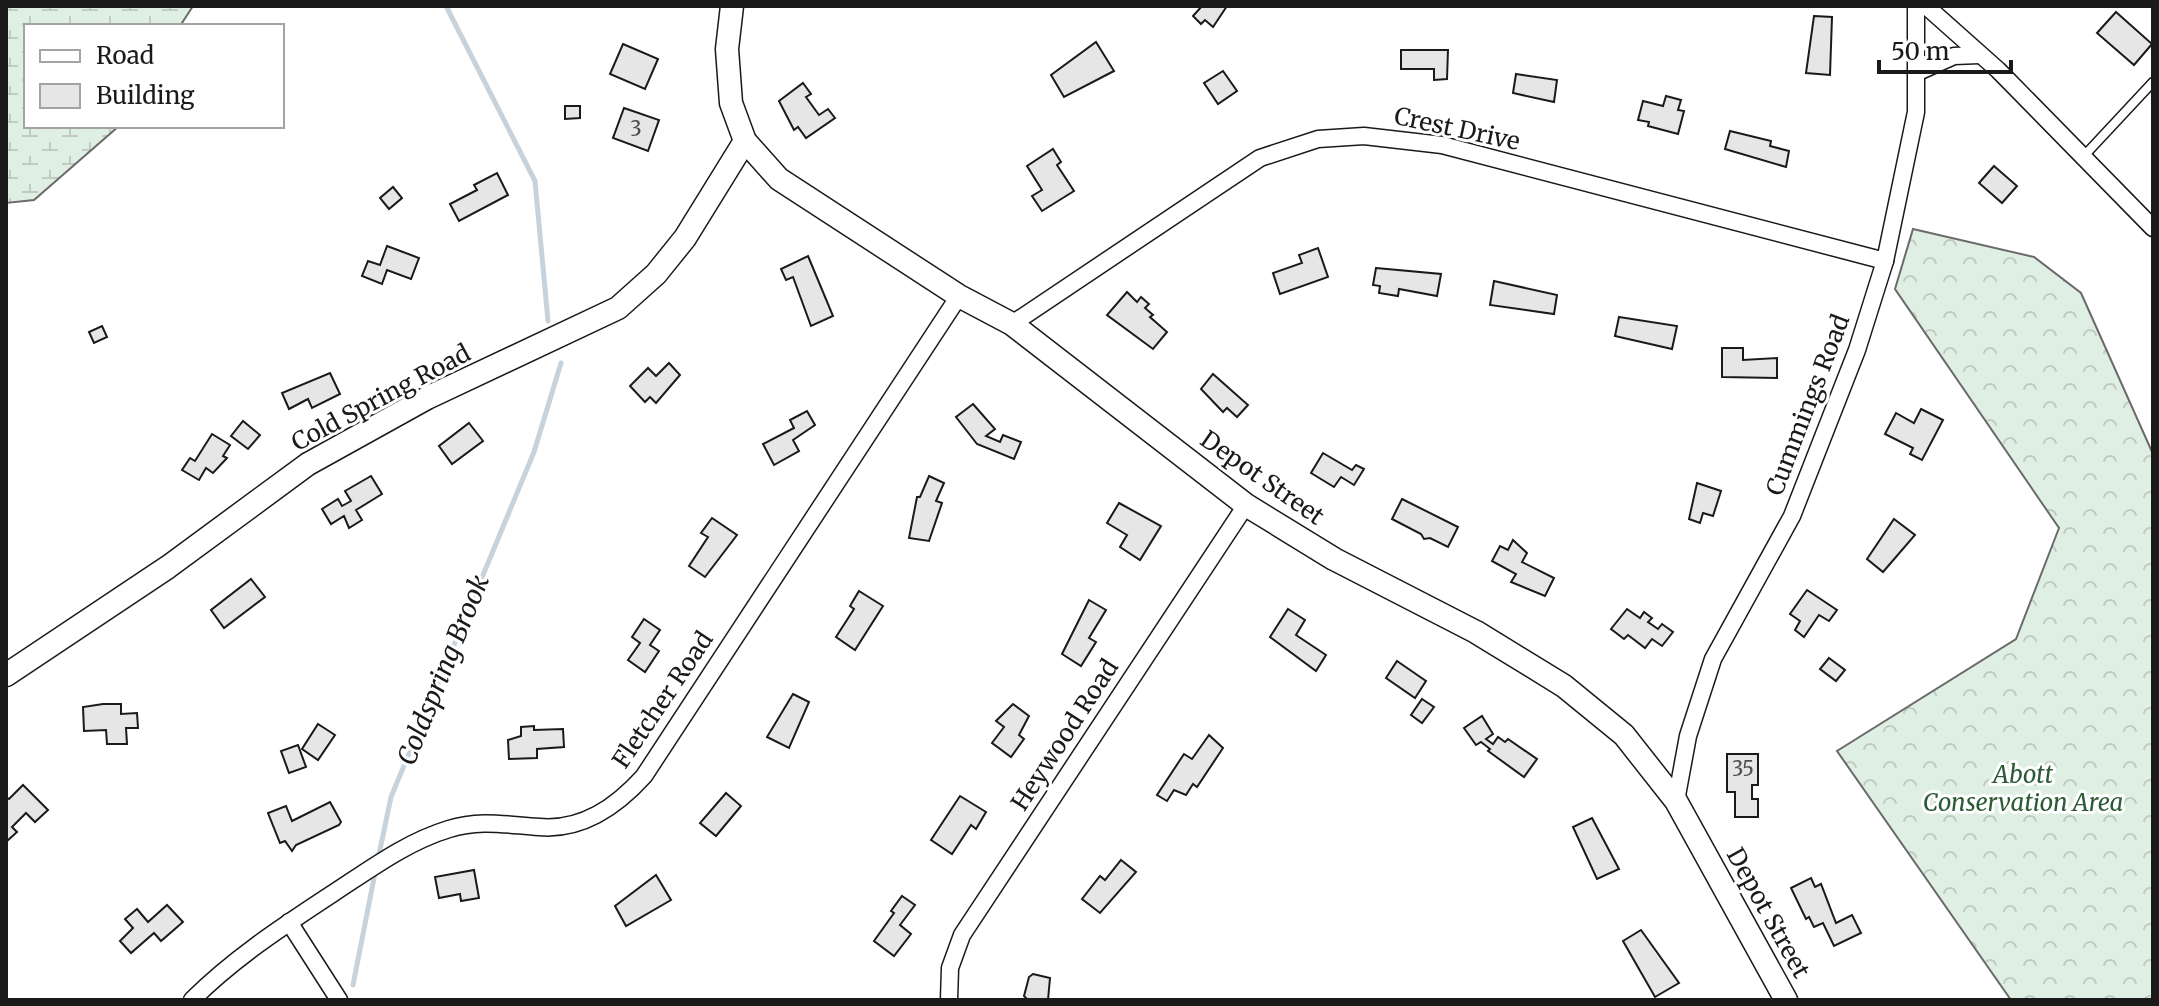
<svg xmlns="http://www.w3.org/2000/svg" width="2159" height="1006" font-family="Merriweather,serif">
  <defs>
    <pattern id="forest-crowns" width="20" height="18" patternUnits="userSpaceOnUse" patternTransform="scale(2)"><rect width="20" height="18" fill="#e0efe3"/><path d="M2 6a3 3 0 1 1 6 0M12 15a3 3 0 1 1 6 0" fill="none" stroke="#c0ccc2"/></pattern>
    <pattern id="wetland-marsh" width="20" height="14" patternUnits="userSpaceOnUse" patternTransform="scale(2)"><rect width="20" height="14" fill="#e0efe3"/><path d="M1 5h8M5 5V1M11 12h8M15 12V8" fill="none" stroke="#c0ccc2"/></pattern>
  </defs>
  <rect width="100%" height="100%" fill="#fff"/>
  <polygon fill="url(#forest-crowns)" stroke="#6a6a6a" stroke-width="2" points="1913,229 2034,257 2081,293 2153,454 2153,1000 2011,1000 1837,751 2016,639 2059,528 1895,289"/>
  <polygon fill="url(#wetland-marsh)" stroke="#6a6a6a" stroke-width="2" points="6,6 193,6 180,26 26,26 26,126 119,126 34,200 6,203"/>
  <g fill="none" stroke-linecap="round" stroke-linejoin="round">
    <g stroke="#c6d2dc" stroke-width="5">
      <polyline points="446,6 535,181 548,321"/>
      <polyline points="378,859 391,797 534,452 561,363"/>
      <polyline points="353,985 376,868"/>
    </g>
  </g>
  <g fill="#e6e6e6" stroke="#1a1a1a" stroke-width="2">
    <polygon points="1202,6 1227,6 1213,27 1205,20 1201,24 1193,16"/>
    <polygon points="2116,12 2152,44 2134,65 2097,33"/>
    <polygon points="1814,16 1832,17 1830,75 1806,73"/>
    <polygon points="1096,42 1114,71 1064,97 1051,75"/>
    <polygon points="623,44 658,59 645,89 610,74"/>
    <polygon points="1401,50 1448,50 1447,79 1434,80 1434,69 1401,69"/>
    <polygon points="1223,71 1237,91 1218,104 1204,83"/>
    <polygon points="1516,74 1557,80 1554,102 1513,93"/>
    <polygon points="803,83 811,94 806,97 819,115 828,109 835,118 806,138 798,127 794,130 779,101"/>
    <polygon points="1666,96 1681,100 1678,110 1684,111 1678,134 1648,126 1649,122 1638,120 1643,101 1663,106"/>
    <polygon points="565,106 580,106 580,118 565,119"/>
    <polygon points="624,108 659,120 648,151 613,138"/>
    <polygon points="1730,131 1771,141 1770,146 1789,151 1786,167 1725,149"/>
    <polygon points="1053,149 1061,162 1057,165 1074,191 1042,211 1032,196 1042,190 1027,166"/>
    <polygon points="1994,166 2017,186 2002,203 1979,183"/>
    <polygon points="497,173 508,195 459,221 450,204 477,190 474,185"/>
    <polygon points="393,187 402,198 389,209 380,198"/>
    <polygon points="387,246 419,258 411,279 387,270 382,284 362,276 368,261 380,265"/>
    <polygon points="1318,248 1328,277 1280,294 1273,273 1302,263 1299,255"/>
    <polygon points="808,256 833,316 811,326 793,277 786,280 781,269"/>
    <polygon points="1376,268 1441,274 1437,296 1399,289 1398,296 1379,293 1380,286 1373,285"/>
    <polygon points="1494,281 1557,295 1554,314 1490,305"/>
    <polygon points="1127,292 1137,302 1141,297 1149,304 1145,308 1153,315 1150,317 1167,332 1153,349 1107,315"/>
    <polygon points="1619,317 1677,326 1672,349 1615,336"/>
    <polygon points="102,326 107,337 94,343 89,332"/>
    <polygon points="1722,348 1743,348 1743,360 1777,358 1777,378 1722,377"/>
    <polygon points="669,363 680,375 656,403 650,397 645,402 630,386 648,368 656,376"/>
    <polygon points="330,373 340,394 312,408 308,399 289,409 282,393"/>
    <polygon points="1213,374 1248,405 1237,417 1227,408 1223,412 1201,389"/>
    <polygon points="973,404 995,429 986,436 1000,442 1003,435 1021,442 1014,459 977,444 956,417"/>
    <polygon points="1921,409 1943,420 1922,460 1910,454 1913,448 1885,434 1896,413 1914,423"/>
    <polygon points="807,411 815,425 793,440 799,451 774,465 763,444 794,428 790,420"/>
    <polygon points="243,421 260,435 248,449 231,436"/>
    <polygon points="469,423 483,441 452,464 439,446"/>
    <polygon points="212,434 230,445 223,456 227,458 213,473 206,468 199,480 182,470 190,458 195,461"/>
    <polygon points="1323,453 1352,470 1356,465 1364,469 1354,485 1341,477 1334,487 1311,473"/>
    <polygon points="371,476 382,494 356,510 362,520 349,528 344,516 331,524 322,509 338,499 342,506 351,501 345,491"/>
    <polygon points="929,476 944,483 936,501 942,503 929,541 909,538 917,497 920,497"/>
    <polygon points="1697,483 1721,491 1713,516 1703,513 1700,523 1689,519"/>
    <polygon points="1402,499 1458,527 1448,547 1430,538 1424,539 1421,534 1392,519"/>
    <polygon points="1119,503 1161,526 1140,560 1120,547 1127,535 1107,523"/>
    <polygon points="712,518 737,535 705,577 689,566 708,537 701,533"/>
    <polygon points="1894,519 1915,535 1883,572 1867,559"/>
    <polygon points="1513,540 1527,553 1522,562 1554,578 1545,596 1511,582 1516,574 1492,561 1500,546 1508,550"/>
    <polygon points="251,579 265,597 224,628 211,610"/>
    <polygon points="1807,590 1837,610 1829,621 1819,615 1804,637 1795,630 1800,621 1790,614"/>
    <polygon points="859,591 883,606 855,650 836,637 854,609 850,606"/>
    <polygon points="1089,600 1106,610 1089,638 1096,642 1081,666 1062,654"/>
    <polygon points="1288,609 1305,620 1296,635 1326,655 1316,671 1270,637"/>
    <polygon points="1627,609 1640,618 1644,612 1652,618 1648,622 1658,629 1662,624 1673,632 1662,646 1652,639 1645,648 1628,635 1624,639 1611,629"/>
    <polygon points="644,619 660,630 650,645 659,651 645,672 628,660 640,643 632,637"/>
    <polygon points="1829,658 1845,670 1836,681 1820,669"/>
    <polygon points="1397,661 1426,681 1415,698 1386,678"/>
    <polygon points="793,694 809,702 789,748 767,737"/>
    <polygon points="1422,699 1434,707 1422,723 1411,715"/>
    <polygon points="103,704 121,704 121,714 137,713 138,728 126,728 127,744 107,744 106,730 84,731 83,707"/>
    <polygon points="1013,704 1029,716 1019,735 1024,739 1011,757 992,743 1004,727 996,721"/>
    <polygon points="1482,716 1493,734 1486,739 1493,744 1498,737 1505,742 1508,739 1537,759 1524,777 1488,751 1490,749 1481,742 1476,745 1464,728"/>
    <polygon points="318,724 335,735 318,760 302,749"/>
    <polygon points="534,726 534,730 563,729 564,747 537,749 537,758 509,759 508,740 521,736 521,727"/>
    <polygon points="1209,735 1223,748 1197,787 1193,784 1186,795 1174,790 1167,801 1157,795 1184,754 1192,759"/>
    <polygon points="298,745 306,767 289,773 281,751"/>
    <polygon points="1727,754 1758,754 1758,785 1752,785 1752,799 1758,799 1758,817 1735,817 1735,792 1727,792"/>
    <polygon points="23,785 48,810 35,822 26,813 12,827 17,832 6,842 6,797 9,799"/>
    <polygon points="726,793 741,806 716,836 700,823"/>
    <polygon points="960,796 986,812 976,829 971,825 952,854 931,840"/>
    <polygon points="330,802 341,822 339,825 296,845 292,851 285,841 280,843 268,813 286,806 292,821"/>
    <polygon points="1592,818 1619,869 1597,879 1573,827"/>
    <polygon points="1121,860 1136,872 1100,913 1082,899 1100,876 1105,880"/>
    <polygon points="474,870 479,898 461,901 460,894 439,898 435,877"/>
    <polygon points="656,875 671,900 626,926 615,906"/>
    <polygon points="1811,878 1815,887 1821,884 1836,923 1852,915 1861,933 1834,946 1823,923 1814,927 1809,917 1806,919 1791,888"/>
    <polygon points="902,896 915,905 900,925 911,934 894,956 874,941 894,913 891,911"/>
    <polygon points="167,905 183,922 161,941 154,933 131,953 120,941 133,928 125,919 137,909 148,922"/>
    <polygon points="1641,930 1679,983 1655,997 1623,941"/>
    <polygon points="1033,974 1050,978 1048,1000 1028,1000 1024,996 1029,977"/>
  </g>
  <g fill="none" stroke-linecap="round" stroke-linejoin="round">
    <g stroke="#1a1a1a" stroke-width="11">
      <polyline id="lane" points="2083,157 2153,82"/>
    </g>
    <g stroke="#1a1a1a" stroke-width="19">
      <g id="street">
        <polyline points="1926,6 1998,70 2153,228"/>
        <polyline points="1918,72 1954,56 1979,55"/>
        <polyline points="1012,324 1260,158 1318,139 1364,136 1442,145 1885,261"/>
        <polyline points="1676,801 1688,736 1713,659 1792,516 1857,350 1885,261 1916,112 1916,6"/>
        <polyline points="289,922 339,1000"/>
        <path d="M 192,1000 C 234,958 282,927 332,894 C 369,870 406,842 449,829 C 480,819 507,825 539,827 C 582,831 616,807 644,776 L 959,296"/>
        <polyline points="949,1000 950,968 962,935 1246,505"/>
      </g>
    </g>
    <g stroke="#1a1a1a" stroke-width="25">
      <g id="secondary">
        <polyline points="732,6 727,49 731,103 745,141 779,179 959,296 1012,324 1246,505 1334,559 1476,632 1564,686 1624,735 1676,801 1786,1000"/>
        <polyline points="6,675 168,567 308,464 427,398 618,308 656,274 685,238 745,141"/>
      </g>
    </g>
    <use href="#lane" stroke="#fff" stroke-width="8"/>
    <use href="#street" stroke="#fff" stroke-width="16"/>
    <use href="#secondary" stroke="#fff" stroke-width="22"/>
  </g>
  <g text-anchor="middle" stroke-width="6" stroke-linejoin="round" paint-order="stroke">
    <g font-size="20" fill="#4d4d4d">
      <text x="636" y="136">3</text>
      <text x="1743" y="776">35</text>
    </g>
    <g font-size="24" fill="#1a1a1a" stroke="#fff">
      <text transform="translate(1457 129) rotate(12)" y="8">Crest Drive</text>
      <text transform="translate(381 398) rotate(-28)" y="8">Cold Spring Road</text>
      <text transform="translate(1808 405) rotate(-69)" y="8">Cummings Road</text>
      <text transform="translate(1262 478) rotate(35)" y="8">Depot Street</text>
      <text transform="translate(663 700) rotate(-56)" y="8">Fletcher Road</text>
      <text transform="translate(1065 735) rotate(-57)" y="8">Heywood Road</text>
      <text transform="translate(1768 913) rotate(61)" y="8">Depot Street</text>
    </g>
    <g font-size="24" font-style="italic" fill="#2b5a34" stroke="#fff">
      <text x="2023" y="783">Abott<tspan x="2023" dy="28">Conservation Area</tspan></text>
    </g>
    <g font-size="26" font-style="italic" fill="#1a1a1a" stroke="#fff">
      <text transform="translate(443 670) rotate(-68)" y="9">Coldspring Brook</text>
    </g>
  </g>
  <rect width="2159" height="1006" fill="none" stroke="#1a1a1a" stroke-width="16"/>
  <rect x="24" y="24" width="260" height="104" fill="#ffffff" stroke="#a3a3a3" stroke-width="2"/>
  <rect x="40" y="50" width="40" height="12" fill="#ffffff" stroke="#a3a3a3" stroke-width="2"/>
  <text x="96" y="64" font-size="24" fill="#1a1a1a">Road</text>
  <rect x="40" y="84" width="40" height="24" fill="#e6e6e6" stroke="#a3a3a3" stroke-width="2"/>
  <text x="96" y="104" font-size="24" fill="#1a1a1a">Building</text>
  <path d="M1879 60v12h132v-12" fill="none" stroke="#1a1a1a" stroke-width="4"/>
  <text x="1891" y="60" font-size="24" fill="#1a1a1a" stroke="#ffffff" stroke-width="6" paint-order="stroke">50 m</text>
</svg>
